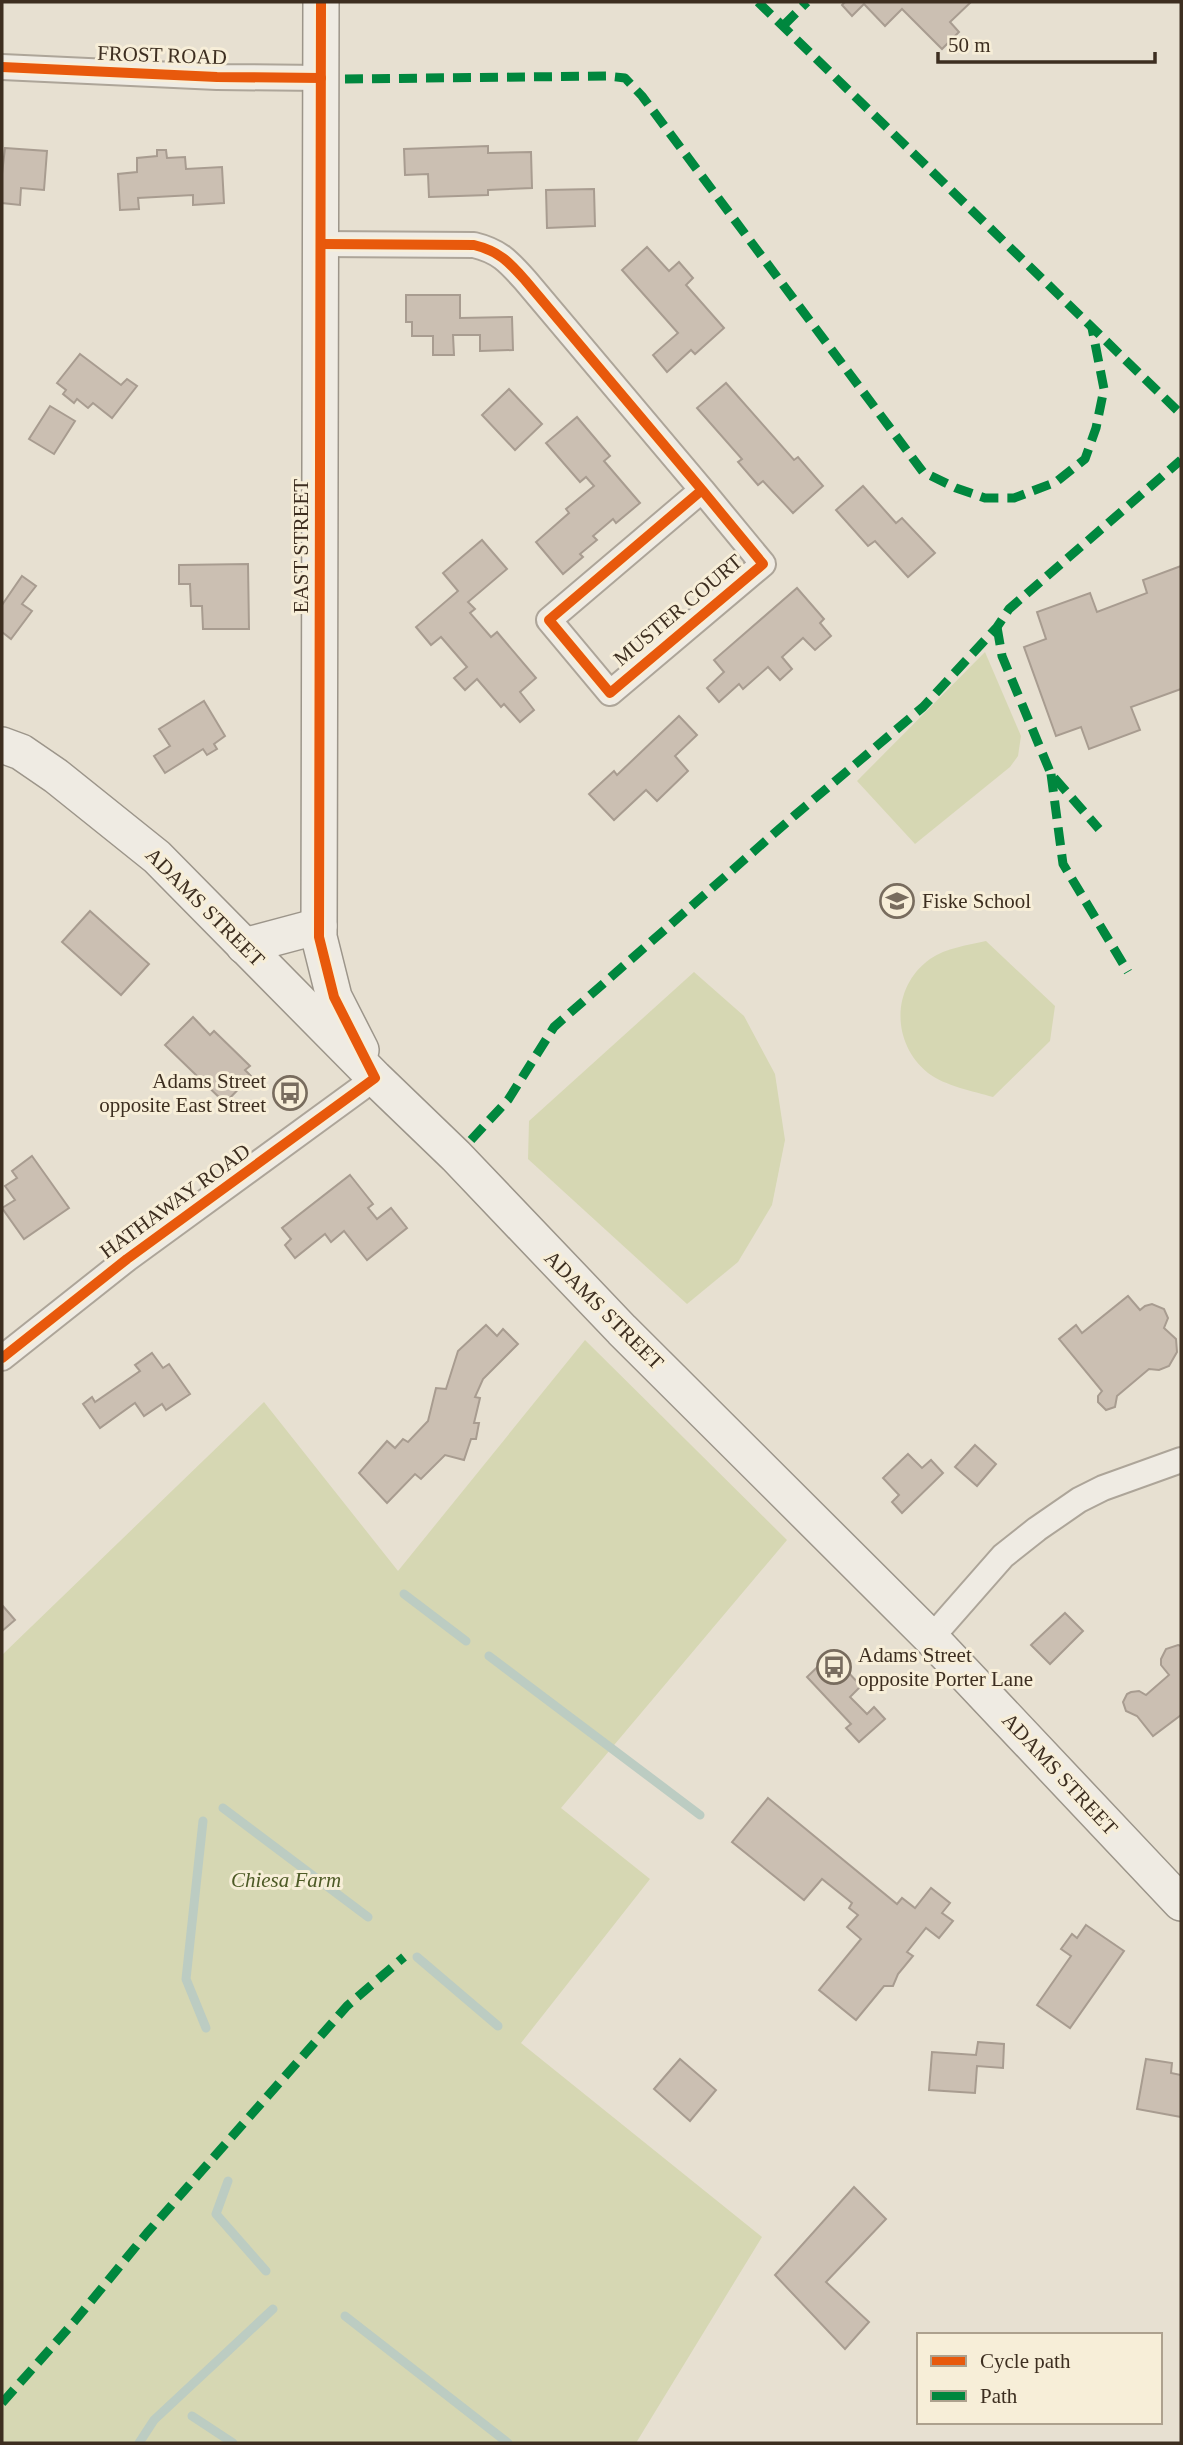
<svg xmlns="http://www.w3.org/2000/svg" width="1183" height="2445" font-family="'Times New Roman',serif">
  <rect width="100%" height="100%" fill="#e7e0d1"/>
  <g fill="#d6d7b3">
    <polygon points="985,652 1021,736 1018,756 1010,767 915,844 857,781"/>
    <path d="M 986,941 L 1055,1006 L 1050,1041 L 993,1097 C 973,1091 945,1086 928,1073 C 891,1043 891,987 930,959 C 946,948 968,945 986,941 Z"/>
    <polygon points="694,972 744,1016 775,1074 785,1140 772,1205 738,1262 687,1304 528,1159 529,1121"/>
    <polygon points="585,1340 787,1540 561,1808 650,1879 521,2043 762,2237 636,2443 2,2443 2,1655 264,1402 398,1571"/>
  </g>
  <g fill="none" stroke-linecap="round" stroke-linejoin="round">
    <g stroke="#bcccc2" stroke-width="9">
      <polyline points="404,1594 466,1641"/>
      <polyline points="489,1656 700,1815"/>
      <polyline points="223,1808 368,1917"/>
      <polyline points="203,1821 186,1979 206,2028"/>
      <polyline points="417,1957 498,2026"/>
      <polyline points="228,2181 216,2214 266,2271"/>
      <polyline points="345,2316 508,2443"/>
      <polyline points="192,2416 233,2443"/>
      <polyline points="139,2443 154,2420 273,2309"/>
    </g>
  </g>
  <g fill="#cbbfb2" stroke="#a89c90" stroke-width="2">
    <polygon points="845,2 971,2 950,22 959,32 942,49 902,9 885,26 864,4 852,16 842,5"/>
    <polygon points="488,146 488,153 531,152 532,188 488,190 488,195 429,197 428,174 405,175 404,149"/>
    <polygon points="5,148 47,151 44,190 21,188 20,205 2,203 2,174"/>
    <polygon points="157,150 166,150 167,158 185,157 186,169 222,167 224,203 193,205 193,195 138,198 139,209 120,210 118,174 137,172 137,158 157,156"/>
    <polygon points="594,189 595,226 547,228 546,190"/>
    <polygon points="647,247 669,271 679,262 693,278 686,285 724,328 695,354 691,350 667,372 653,355 678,333 622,270"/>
    <polygon points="406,295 460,295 460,318 512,317 513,350 480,351 480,335 453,335 454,355 433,355 433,336 412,336 412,322 406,322"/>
    <polygon points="80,354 121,385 127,379 137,386 112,418 93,403 88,408 77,399 74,403 63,394 66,390 57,383"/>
    <polygon points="726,383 794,460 798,457 823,486 793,513 763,481 758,485 738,462 742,459 697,408"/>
    <polygon points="509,389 542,424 515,450 482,415"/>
    <polygon points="50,406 75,421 54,454 29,439"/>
    <polygon points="577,417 610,456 604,461 640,503 616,523 613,519 593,536 597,540 580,554 583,557 563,574 536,542 569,513 566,509 594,486 586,477 580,482 546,443"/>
    <polygon points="863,486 896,523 902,518 935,553 908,577 875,541 868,546 836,510"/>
    <polygon points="482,540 507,569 468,602 475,609 470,613 491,637 497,632 536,678 520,692 534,710 520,722 504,704 501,707 477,679 465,690 454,678 467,667 441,637 431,645 416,627 458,591 443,573"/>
    <polygon points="248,564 249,629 203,629 202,606 191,606 190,584 179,584 179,565"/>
    <polygon points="1181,566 1181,689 1131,707 1140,730 1089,749 1081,727 1056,736 1024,647 1046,639 1037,612 1090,593 1097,612 1147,593 1143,580"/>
    <polygon points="22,576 36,586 22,604 32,611 11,639 2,632 2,605"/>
    <polygon points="797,588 824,619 820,623 831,636 815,650 803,638 782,657 792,669 780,680 768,667 743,689 739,684 719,702 707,688 724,672 714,660"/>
    <polygon points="204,701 225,736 214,744 217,749 207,755 203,749 165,773 154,756 170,746 159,729"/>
    <polygon points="679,716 697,735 675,756 688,771 657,801 646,790 614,820 589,794 614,771 617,775"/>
    <polygon points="90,911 149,964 121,995 62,942"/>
    <polygon points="193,1017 210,1035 214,1031 250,1066 245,1070 251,1076 225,1103 165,1045"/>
    <polygon points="32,1156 69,1208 24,1239 2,1208 15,1200 5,1186 17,1178 12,1171"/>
    <polygon points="350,1175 373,1204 368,1208 377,1219 391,1208 407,1228 367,1260 344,1231 331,1242 325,1234 295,1258 285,1245 291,1239 282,1228"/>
    <polygon points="1128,1296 1140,1310 1145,1306 1152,1304 1164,1309 1168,1318 1164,1328 1176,1339 1177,1352 1169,1366 1159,1370 1149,1369 1117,1396 1115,1407 1106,1410 1098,1402 1098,1396 1102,1391 1059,1339 1076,1325 1082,1333"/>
    <polygon points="486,1325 497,1336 503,1329 518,1344 483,1379 475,1397 480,1398 474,1423 479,1423 476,1439 471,1439 464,1460 445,1455 421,1479 415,1474 387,1503 359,1473 387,1441 395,1448 403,1439 408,1442 428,1421 436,1388 446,1389 458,1351"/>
    <polygon points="152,1353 163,1368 169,1364 190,1394 166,1410 162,1404 144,1416 135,1403 100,1428 83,1404 92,1397 95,1402 140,1371 135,1365"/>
    <polygon points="975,1445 996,1464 977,1486 955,1467"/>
    <polygon points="908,1454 922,1468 931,1460 943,1473 902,1513 892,1502 899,1495 883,1478"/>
    <polygon points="2,1605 15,1620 2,1631"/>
    <polygon points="1065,1613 1083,1631 1050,1664 1031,1645"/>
    <polygon points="1178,1645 1181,1646 1181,1715 1153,1736 1137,1716 1126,1711 1123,1702 1127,1694 1131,1692 1139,1691 1146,1695 1169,1675 1161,1665 1161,1659 1166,1649"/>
    <polygon points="831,1654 861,1686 850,1697 867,1714 874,1707 885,1719 859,1742 846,1728 851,1724 807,1677"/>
    <polygon points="768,1798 897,1904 902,1898 915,1908 931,1888 950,1903 942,1913 953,1921 939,1938 926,1928 907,1952 913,1956 898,1974 893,1986 884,1986 856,2020 819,1990 861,1939 847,1927 858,1915 849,1908 852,1903 822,1879 804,1900 732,1842"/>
    <polygon points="1086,1925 1124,1951 1070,2028 1037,2005 1071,1956 1061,1949 1072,1934 1077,1938"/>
    <polygon points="978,2042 1004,2044 1003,2068 977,2066 975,2093 929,2090 932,2052 976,2055"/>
    <polygon points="680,2059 716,2090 690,2121 654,2089"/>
    <polygon points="1146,2059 1172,2063 1171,2073 1181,2075 1181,2117 1137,2109"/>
    <polygon points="854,2187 886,2219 826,2282 869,2322 845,2349 775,2275"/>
  </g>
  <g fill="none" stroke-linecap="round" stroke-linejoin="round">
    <g stroke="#ada599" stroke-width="28">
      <g id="street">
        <polyline points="2,67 217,77 321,78"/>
        <path d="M 321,244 L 474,245 C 499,251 508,261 525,280 L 702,490 L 549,620 L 610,693 L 763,564 L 702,490"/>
        <polyline points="2,1358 127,1259 375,1078"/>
        <polyline points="931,1638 1003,1556 1037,1529 1079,1500 1103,1488 1181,1460"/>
      </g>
    </g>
    <g stroke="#9c958a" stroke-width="38">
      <g id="secondary">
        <polyline points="321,2 319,937 334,997 361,1050"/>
        <polyline points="2,745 21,752 56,776 157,857 375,1078 456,1156 622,1330 931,1638 1181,1903"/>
        <polyline points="244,946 319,926"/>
      </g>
    </g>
    <use href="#street" stroke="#efebe3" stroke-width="24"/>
    <use href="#secondary" stroke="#efebe3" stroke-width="35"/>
    <g stroke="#00873e" stroke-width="9" stroke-dasharray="18 9" stroke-linecap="butt">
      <polyline points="758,2 1181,414"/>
      <polyline points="783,26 807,2"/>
      <polyline points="345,79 607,76 625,78 642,96 923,472 956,488 985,498 1014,498 1056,482 1085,459 1096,428 1104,389 1092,328"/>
      <polyline points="997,627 1002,656 1051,774 1099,829"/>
      <polyline points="1051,774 1063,864 1128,972"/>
      <polyline points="471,1140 508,1100 554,1027 794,816 923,707 997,627 1009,609 1181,460"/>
      <polyline points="2,2403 74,2322 147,2233 347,2006 404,1957"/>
    </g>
    <g stroke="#f7eed8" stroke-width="15">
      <g id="cycleway">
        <polyline points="2,67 217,77 321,78"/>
        <path d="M 321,244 L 474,245 C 499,251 508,261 525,280 L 702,490 L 549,620 L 610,693 L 763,564 L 702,490"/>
        <polyline points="2,1358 127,1259 375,1078 334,997 319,937 321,2"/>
      </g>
    </g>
    <use href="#cycleway" stroke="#e8590c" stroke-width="10"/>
  </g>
  <defs>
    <g id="school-ring" transform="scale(1.75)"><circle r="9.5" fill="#f7eed8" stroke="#786c5e" stroke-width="1.5"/><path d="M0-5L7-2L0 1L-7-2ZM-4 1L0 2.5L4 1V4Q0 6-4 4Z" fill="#786c5e"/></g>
    <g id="bus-ring" transform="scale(1.75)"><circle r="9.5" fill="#f7eed8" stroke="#786c5e" stroke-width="1.5"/><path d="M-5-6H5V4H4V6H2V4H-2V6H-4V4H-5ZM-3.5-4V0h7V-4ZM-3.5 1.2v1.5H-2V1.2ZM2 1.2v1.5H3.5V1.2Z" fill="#786c5e"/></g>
  </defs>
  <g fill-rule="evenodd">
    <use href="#school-ring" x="897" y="901"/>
    <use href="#bus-ring" x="290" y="1093"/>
    <use href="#bus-ring" x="834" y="1667"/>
  </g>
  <g text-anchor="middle" stroke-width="6" stroke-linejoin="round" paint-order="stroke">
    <g font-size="21" fill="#3d2e20" stroke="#f7eed8">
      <text transform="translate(162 55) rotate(2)" y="7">FROST ROAD</text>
      <text transform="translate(301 546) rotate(-90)" y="7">EAST STREET</text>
      <text transform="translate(678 610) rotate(-40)" y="7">MUSTER COURT</text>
      <text transform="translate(205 907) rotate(45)" y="7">ADAMS STREET</text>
      <text transform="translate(175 1201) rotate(-36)" y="7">HATHAWAY ROAD</text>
      <text transform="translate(604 1310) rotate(45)" y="7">ADAMS STREET</text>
      <text transform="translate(1060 1774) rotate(47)" y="7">ADAMS STREET</text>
    </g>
    <g font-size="21" fill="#3d2e20" stroke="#f7eed8" text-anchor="start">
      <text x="922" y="908">Fiske School</text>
      <text x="266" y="1088" text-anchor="end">Adams Street<tspan x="266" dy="24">opposite East Street</tspan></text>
      <text x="858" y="1662">Adams Street<tspan x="858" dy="24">opposite Porter Lane</tspan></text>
    </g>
    <g font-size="21" font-style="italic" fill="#4d5a26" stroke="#f7eed8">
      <text x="286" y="1887">Chiesa Farm</text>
    </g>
  </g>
  <rect width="1183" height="2445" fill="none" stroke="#3d2e20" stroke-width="7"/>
  <rect x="917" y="2333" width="245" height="91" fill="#f7eed8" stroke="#ada18e" stroke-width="2"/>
  <rect x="931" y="2356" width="35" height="10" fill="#e8590c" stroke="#ada18e" stroke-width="2"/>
  <text x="980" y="2368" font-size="21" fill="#3d2e20">Cycle path</text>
  <rect x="931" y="2391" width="35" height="10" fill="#00873e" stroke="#ada18e" stroke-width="2"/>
  <text x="980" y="2403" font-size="21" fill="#3d2e20">Path</text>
  <path d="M938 52v10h217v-10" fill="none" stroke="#3d2e20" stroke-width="3.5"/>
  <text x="948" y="52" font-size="21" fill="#3d2e20" stroke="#f7eed8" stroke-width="5" paint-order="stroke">50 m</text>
</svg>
